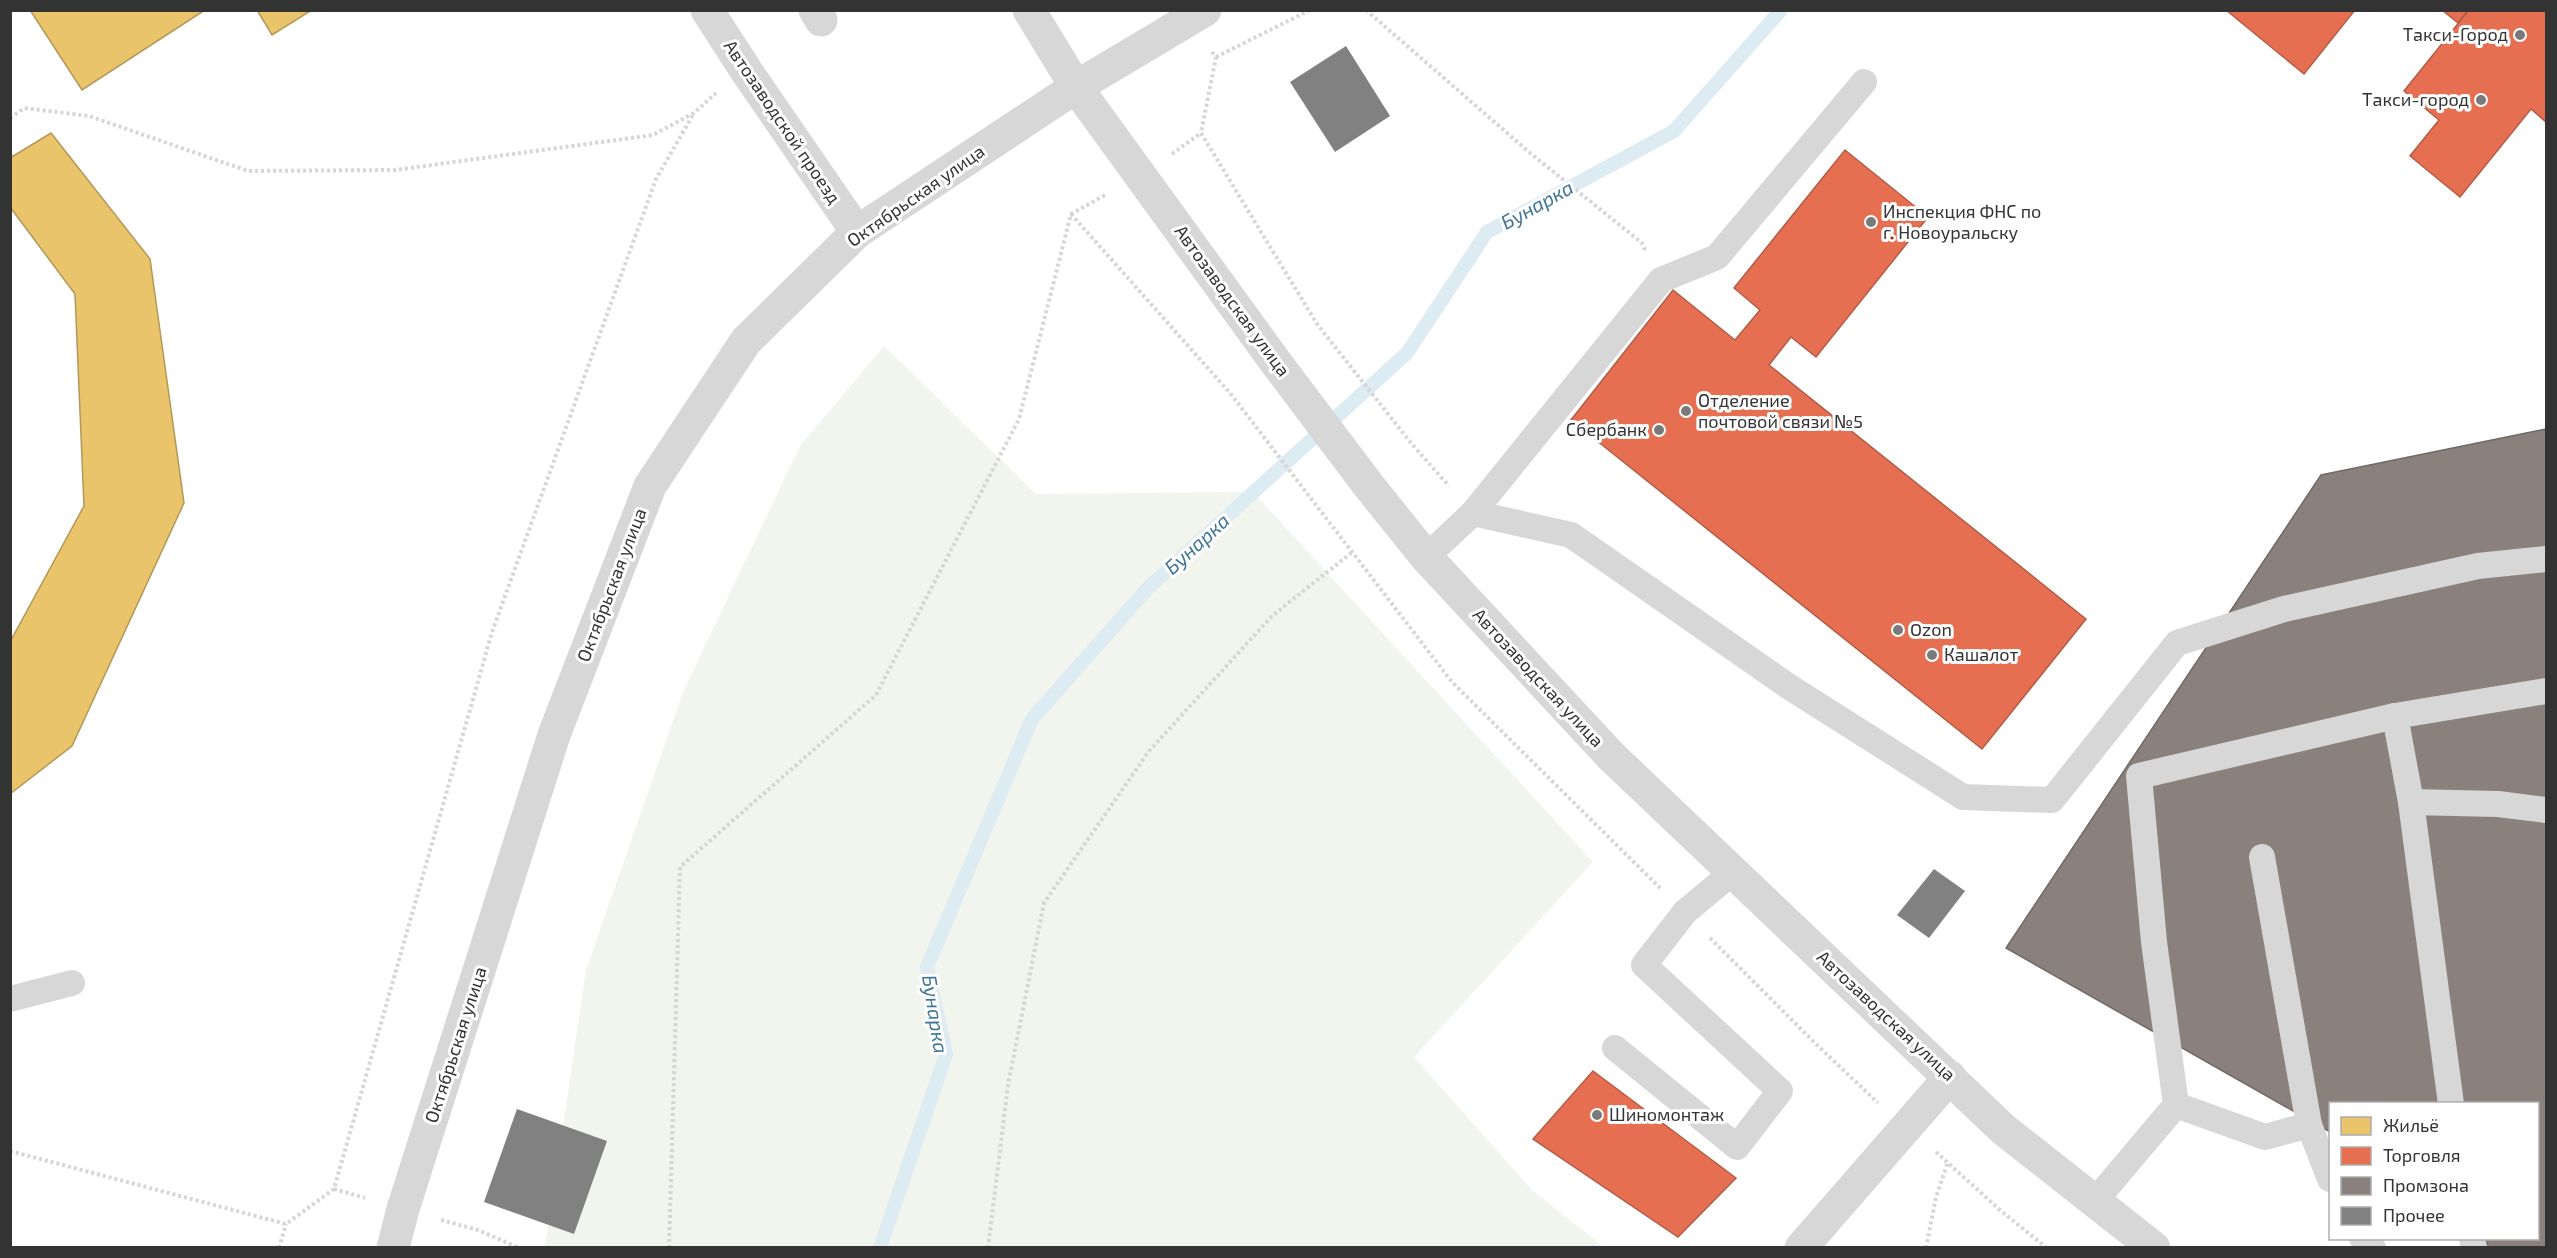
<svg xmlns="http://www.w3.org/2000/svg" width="2557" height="1258" font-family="'Exo 2',sans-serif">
  <rect width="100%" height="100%" fill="#fff"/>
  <polygon fill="#f1f5ed" points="884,346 1036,494 1253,492 1593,862 1414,1057 1532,1190 1604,1247 545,1248 586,970 683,692 800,446"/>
  <g fill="#e9c46a" stroke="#b2985a" stroke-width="1.5">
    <polygon points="30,10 205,10 82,90"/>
    <polygon points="257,10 312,10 272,35"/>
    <polygon points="51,133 150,259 184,503 72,746 10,794 10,642 84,506 75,294 10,207 10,158"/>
  </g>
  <g fill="#e76f51" stroke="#b15d48" stroke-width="1.5">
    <polygon points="2226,10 2355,10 2304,74"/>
    <polygon points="2442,10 2468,10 2458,23"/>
    <polygon points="2469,10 2546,10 2546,122 2531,109 2460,197 2410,156 2439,120 2404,91"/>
    <polygon points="1845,150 1928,217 1816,357 1791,337 1769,365 2086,619 1982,749 1571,420 1673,290 1735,340 1760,310 1734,288"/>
    <polygon points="1593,1071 1736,1178 1678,1237 1533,1139"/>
  </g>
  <polygon fill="#8a817c" stroke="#706a66" stroke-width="1.5" points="2546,429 2546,1248 2489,1248 2484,1238 2538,1238 2538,1104 2330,1104 2330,1132 2006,948 2321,475"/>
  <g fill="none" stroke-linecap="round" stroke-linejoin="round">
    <polyline stroke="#ddebf3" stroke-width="14" points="880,1248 946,1054 927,967 1032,719 1148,588 1407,353 1487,232 1674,131 1781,10"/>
  </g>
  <g fill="#818181">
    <polygon points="1346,46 1390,116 1335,152 1290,82"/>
    <polygon points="1934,869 1965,891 1929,938 1897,915"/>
    <polygon points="517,1109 607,1141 574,1234 484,1202"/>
  </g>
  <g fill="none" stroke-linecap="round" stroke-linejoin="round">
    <g stroke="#d6d6d6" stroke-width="4" stroke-dasharray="3 3" stroke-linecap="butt">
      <polyline points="1366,10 1530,153 1642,243 1645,250"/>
      <polyline points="1212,52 1216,57 1201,133 1317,324 1411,443 1449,486"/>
      <polyline points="1216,57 1310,10"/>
      <polyline points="10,118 24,108 89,116 248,171 395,170 653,135 694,113 716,93"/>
      <polyline points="1172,154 1201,133"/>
      <polyline points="1071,214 1230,393 1452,682 1660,888"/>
      <polyline points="1710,938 1817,1045 1878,1103"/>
      <polyline points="10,1151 286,1224 334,1189 492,632 656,179 694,113"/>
      <polyline points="1936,1152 2001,1211 2047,1248"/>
      <polyline points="334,1189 365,1198"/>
      <polyline points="441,1220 478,1230 519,1248"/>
      <polyline points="279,1248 286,1224"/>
      <polyline points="669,1248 680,867 876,695 1019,419 1071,214 1107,194"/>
      <polyline points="988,1248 1008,1085 1044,903 1149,751 1272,616 1351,553"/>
      <polyline points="1926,1248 1936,1197 1948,1162"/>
    </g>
    <g stroke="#d7d7d7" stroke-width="26">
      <polyline points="1473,513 1571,535 1788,686 1963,797 2052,800 2177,643 2284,609 2478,566 2546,559"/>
      <polyline points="1426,557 1473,513 1661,280 1717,257 1864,82"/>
      <polyline points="2395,716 2411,802 2451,1104"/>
      <polyline points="2411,802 2498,804 2546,810"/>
      <polyline points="10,999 72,983"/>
      <polyline points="1615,1048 1737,1147 1780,1091 1644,965 1685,912 1733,872"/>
      <polyline points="2176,1105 2265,1137 2309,1125 2262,857"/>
      <polyline points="2309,1125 2330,1179"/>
      <polyline points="2095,1201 2176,1105 2154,942 2139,776 2395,716 2546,691"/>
      <polyline points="2362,1238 2373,1248"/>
      <polyline points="2472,1238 2474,1248"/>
    </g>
    <polyline stroke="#d7d7d7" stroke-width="33" points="815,10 821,20"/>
    <g stroke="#d7d7d7" stroke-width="33">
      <polyline points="707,10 747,72 857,232"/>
      <polyline points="1076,87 1277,364 1369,486 1426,557 1611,756 2003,1129 2154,1248"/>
      <polyline points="1801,1248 1950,1077"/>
    </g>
    <g stroke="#d7d7d7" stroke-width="33">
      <polyline points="1029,10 1076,87"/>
      <polyline points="393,1248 403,1209 554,735 650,486 746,341 857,232 1076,87 1205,10"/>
    </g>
  </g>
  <g fill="#7a7a7a" stroke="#fff" stroke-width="2">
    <circle cx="2520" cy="35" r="6"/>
    <circle cx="2481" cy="100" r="6"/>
    <circle cx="1871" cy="222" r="6"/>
    <circle cx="1686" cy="411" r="6"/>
    <circle cx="1659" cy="430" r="6"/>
    <circle cx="1898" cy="630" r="6"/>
    <circle cx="1932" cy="655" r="6"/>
    <circle cx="1597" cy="1115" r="6"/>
  </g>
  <g text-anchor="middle" stroke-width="6" stroke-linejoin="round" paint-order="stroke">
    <g font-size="18" fill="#333" stroke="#fff" text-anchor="start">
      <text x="2508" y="41" text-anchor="end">Такси-Город</text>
      <text x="2469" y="106" text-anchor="end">Такси-город</text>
      <text x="1883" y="218">Инспекция ФНС по<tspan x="1883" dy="21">г. Новоуральску</tspan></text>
      <text x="1698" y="407">Отделение<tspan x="1698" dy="21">почтовой связи №5</tspan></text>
      <text x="1647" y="436" text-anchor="end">Сбербанк</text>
      <text x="1910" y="636">Ozon</text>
      <text x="1944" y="661">Кашалот</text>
      <text x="1609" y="1121">Шиномонтаж</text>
    </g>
    <g font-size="18" fill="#333" stroke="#fff">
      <text transform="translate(782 122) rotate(56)" y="6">Автозаводской проезд</text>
      <text transform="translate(916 196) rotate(-35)" y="6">Октябрьская улица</text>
      <text transform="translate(1232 301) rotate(54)" y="6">Автозаводская улица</text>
      <text transform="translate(612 585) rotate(-69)" y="6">Октябрьская улица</text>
      <text transform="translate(1538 678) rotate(47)" y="6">Автозаводская улица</text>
      <text transform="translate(1886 1016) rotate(43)" y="6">Автозаводская улица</text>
      <text transform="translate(456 1045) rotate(-72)" y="6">Октябрьская улица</text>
    </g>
    <g font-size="20" font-style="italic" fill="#3f7597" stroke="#fff">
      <text transform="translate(1537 205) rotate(-29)" y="7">Бунарка</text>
      <text transform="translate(1197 544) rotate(-42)" y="7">Бунарка</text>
      <text transform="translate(935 1014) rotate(81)" y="7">Бунарка</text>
    </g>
  </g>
  <rect width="2557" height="1258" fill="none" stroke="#333333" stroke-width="24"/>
  <rect x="2329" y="1102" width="210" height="138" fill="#ffffff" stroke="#adadad" stroke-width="1.5"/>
  <rect x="2341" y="1117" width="30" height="18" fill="#e9c46a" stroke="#adadad" stroke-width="1.5"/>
  <text x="2383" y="1132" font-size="18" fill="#333333">Жильё</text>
  <rect x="2341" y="1147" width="30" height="18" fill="#e76f51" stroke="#adadad" stroke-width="1.5"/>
  <text x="2383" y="1162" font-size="18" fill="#333333">Торговля</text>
  <rect x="2341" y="1177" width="30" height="18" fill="#8a817c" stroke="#adadad" stroke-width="1.5"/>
  <text x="2383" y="1192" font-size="18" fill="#333333">Промзона</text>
  <rect x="2341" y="1207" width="30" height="18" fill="#818181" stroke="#adadad" stroke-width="1.5"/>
  <text x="2383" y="1222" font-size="18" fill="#333333">Прочее</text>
</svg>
